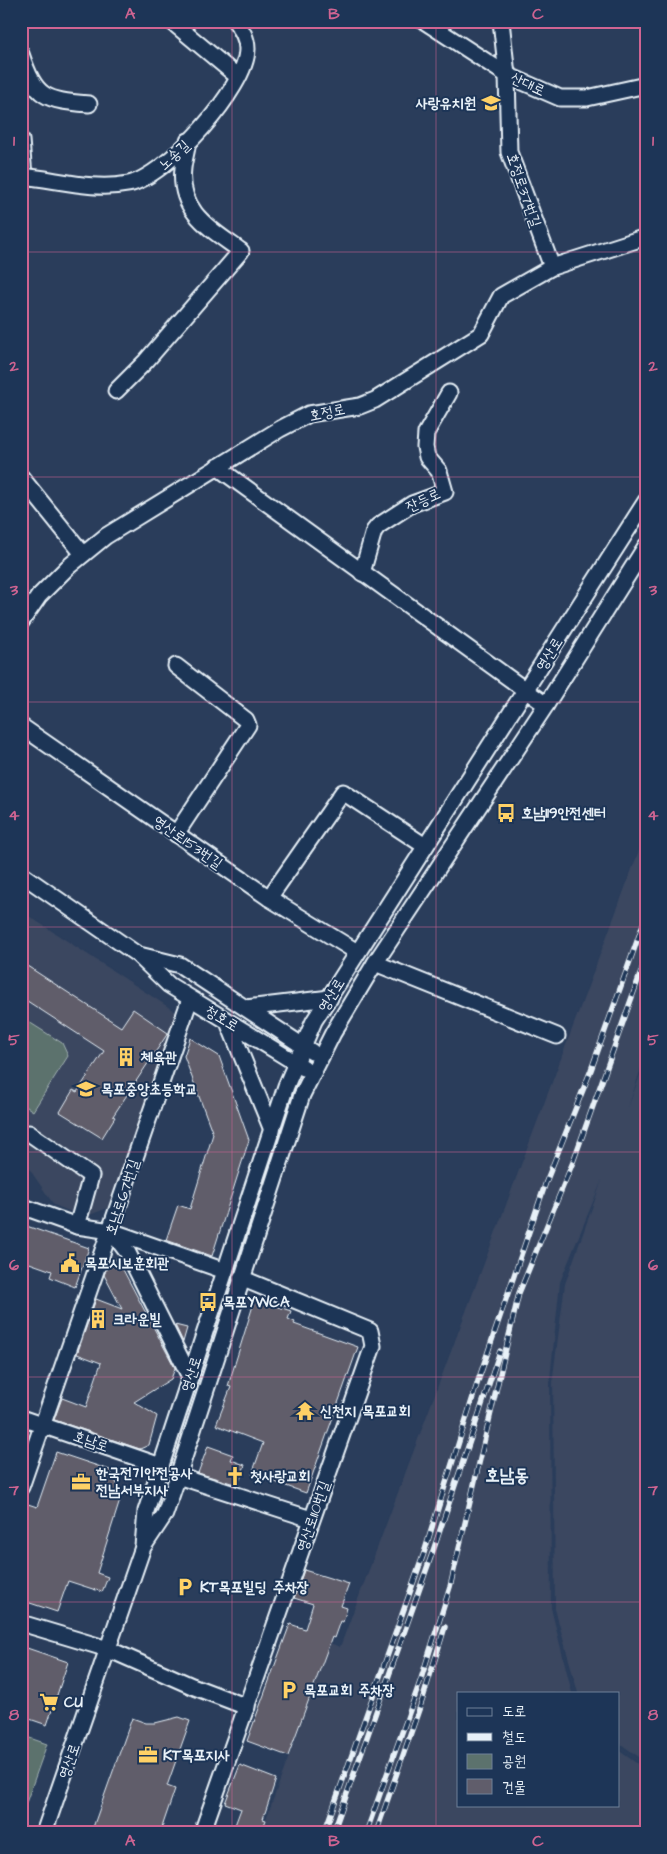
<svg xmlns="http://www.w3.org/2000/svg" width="667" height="1854" font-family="'Architects Daughter','Poor Story',sans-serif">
  <rect width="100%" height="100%" fill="#2a3d5b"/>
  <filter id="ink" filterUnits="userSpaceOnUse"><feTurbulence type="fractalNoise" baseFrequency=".02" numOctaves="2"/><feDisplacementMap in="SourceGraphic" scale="10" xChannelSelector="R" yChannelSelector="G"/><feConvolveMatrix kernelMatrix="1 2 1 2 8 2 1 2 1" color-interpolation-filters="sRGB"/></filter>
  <g filter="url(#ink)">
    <g fill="#3a4760">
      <polygon points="646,832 646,1053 628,1108 646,1059 646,1762 618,1742 618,1693 578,1693 555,1609 553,1376 565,1284 602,1180 560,1282 550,1379 551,1608 572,1693 458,1693 458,1805 618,1805 618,1750 646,1770 646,1833 261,1833 330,1643 340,1647"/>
      <polygon points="21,911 176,1012 175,1021 108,1208 84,1217 54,1205 21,1157"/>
    </g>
    <g fill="#5c726d" stroke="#a2b2b2">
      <polygon points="21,1017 62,1043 68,1056 33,1111 21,1103"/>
      <polygon points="21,1735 47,1744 21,1817"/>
    </g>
    <g fill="#605d6b" stroke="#e8f1f8">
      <polygon points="21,962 121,1027 133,1009 168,1033 113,1116 115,1117 102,1138 60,1112 73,1090 77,1092 104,1051 21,997"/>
      <polygon points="190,1038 219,1056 249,1140 212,1256 166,1240 178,1205 190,1209 213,1134 184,1056"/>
      <polygon points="21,1224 89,1248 75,1287 50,1277 52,1271 21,1260"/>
      <polygon points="114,1258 120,1264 175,1368 171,1379 134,1402 157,1416 149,1445 140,1449 54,1420 62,1398 86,1407 101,1363 77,1354 96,1299 122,1309 104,1275 110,1260"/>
      <polygon points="255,1299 291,1311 288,1319 295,1322 294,1324 358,1347 306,1493 252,1474 263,1443 216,1425 231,1387 228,1386"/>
      <polygon points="175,1325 187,1328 183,1342"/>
      <polygon points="208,1446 233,1455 231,1460 245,1465 238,1485 198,1473"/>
      <polygon points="56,1452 110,1470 122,1494 97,1573 108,1577 102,1592 68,1581 57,1612 21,1600 21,1526 28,1504 37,1507"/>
      <polygon points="304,1570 349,1584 341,1606 347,1608 343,1622 340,1621 334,1638 332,1637 288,1756 247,1741 290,1624 305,1629 313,1604 294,1598"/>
      <polygon points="21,1646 68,1662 47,1725 21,1716"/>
      <polygon points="179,1717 190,1721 167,1786 175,1789 160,1833 91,1833 132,1718 146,1723 155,1723"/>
      <polygon points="240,1765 276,1779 263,1819 266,1820 261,1833 232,1833 241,1809 225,1803"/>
    </g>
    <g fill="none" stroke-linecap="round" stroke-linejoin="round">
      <g stroke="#e8f1f8" stroke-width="19">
        <g id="minor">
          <polyline points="171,21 238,77"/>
          <polyline points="424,21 507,75 560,98 587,98 646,85"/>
          <polyline points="501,21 507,75 509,152 552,267"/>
          <path d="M 21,54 C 36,99 45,100 89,104"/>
          <polyline points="21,140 24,176"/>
          <path d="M 21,176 C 57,179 92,191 128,184 C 166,177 247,88 247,49 C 247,38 242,30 235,21"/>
          <path d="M 116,391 L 146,361 L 241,251 C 211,229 178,212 183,168 C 184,159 187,150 188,141"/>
          <polyline points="217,467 546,705"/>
          <polyline points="21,477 83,554"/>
          <polyline points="362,573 374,531 378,526 412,504 445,492 439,471 427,457 425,447 426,433 449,393"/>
          <polyline points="21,622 39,596 68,567 106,536 280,429 309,414 360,406 375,400 481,334 501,296 552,267 646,237"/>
          <polyline points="21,726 269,898 357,952"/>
          <polyline points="176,834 248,725 246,720 176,666"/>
          <polyline points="21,874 138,955 169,985 304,1068"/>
          <polyline points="269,898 343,792 425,846"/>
          <polyline points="139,955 180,965 312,1052"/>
          <polyline points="375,963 557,1036"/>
          <polyline points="246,1008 330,998"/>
          <polyline points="228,1022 272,1130"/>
          <polyline points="29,1133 91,1176 77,1226"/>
          <polyline points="21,1206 77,1226 111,1231 225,1271"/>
          <polyline points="111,1231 128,1253 190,1377"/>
          <polyline points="21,1418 161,1466"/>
          <polyline points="178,1476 311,1519"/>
          <polyline points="21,1487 190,999"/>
          <polyline points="143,1546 146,1511 286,1086 314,1021 646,501"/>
          <polyline points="21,1623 108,1649 192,1686 247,1707"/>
          <polyline points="44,1833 143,1547 165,1514 178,1476 302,1095 333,1033 375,963 546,705 646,546"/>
          <polyline points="202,1833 373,1346 370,1331 241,1278"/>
        </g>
      </g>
      <use href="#minor" stroke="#1d3557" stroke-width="15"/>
      <g stroke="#e8f1f8" stroke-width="5.5">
        <g id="rail">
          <polyline points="324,1833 424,1553 478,1381 546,1182 591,1070 646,916"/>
          <polyline points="333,1833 433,1551 500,1351"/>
          <polyline points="366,1833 420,1682 450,1587 519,1293 573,1162 646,958"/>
          <polyline points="376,1833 423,1698 445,1627"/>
        </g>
      </g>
      <use href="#rail" stroke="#1d3557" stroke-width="4" stroke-dasharray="11" stroke-linecap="butt"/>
    </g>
  </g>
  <path fill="none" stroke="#cf6492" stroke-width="1" stroke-opacity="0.55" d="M 232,21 L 232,1833M 436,21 L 436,1833M 21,252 L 646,252M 21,477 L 646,477M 21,702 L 646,702M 21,927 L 646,927M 21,1152 L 646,1152M 21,1377 L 646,1377M 21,1602 L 646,1602"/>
  <defs>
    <g id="school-bare" transform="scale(1.5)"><path d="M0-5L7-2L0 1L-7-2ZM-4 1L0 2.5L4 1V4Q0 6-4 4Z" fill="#ffd166" stroke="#1d3557" stroke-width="2.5" paint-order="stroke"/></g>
    <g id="bus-bare" transform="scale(1.5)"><path d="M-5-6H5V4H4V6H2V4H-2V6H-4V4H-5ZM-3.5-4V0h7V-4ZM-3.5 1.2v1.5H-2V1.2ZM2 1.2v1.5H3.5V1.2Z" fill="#ffd166" stroke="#1d3557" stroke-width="2.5" paint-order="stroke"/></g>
    <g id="building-bare" transform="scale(1.5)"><path d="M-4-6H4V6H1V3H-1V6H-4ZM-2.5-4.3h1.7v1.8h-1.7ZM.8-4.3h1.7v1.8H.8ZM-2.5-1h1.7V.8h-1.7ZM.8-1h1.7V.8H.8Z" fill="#ffd166" stroke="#1d3557" stroke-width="2.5" paint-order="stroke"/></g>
    <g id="civic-bare" transform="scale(1.5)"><path d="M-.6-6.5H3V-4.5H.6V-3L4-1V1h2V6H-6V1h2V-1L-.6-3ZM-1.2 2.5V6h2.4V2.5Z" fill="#ffd166" stroke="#1d3557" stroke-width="2.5" paint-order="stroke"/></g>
    <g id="temple-bare" transform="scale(1.5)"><path d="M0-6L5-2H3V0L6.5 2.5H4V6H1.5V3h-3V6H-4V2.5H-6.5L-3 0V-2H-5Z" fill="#ffd166" stroke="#1d3557" stroke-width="2.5" paint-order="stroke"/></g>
    <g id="church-bare" transform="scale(1.5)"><path d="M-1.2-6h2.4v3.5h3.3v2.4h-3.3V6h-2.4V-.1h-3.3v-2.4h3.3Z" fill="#ffd166" stroke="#1d3557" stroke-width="2.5" paint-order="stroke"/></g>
    <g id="office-bare" transform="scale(1.5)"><path d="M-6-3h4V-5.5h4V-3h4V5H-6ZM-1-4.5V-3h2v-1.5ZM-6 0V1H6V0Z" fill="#ffd166" stroke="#1d3557" stroke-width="2.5" paint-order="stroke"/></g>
    <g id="parking-bare" transform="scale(1.5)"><path d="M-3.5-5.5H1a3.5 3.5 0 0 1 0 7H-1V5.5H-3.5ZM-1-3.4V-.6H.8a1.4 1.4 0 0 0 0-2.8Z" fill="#ffd166" stroke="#1d3557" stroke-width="2.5" paint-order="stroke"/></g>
    <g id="supermarket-bare" transform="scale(1.5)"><path d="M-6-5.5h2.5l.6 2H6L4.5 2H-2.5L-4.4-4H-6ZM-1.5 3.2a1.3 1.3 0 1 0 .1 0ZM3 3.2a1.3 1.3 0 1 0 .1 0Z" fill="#ffd166" stroke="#1d3557" stroke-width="2.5" paint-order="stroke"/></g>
  </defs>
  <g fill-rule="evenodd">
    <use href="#school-bare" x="491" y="103"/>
    <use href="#bus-bare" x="506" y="813"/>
    <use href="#building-bare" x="126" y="1057"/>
    <use href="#school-bare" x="86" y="1089"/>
    <use href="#civic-bare" x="70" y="1263"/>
    <use href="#bus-bare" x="208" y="1302"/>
    <use href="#building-bare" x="98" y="1319"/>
    <use href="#temple-bare" x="305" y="1411"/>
    <use href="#church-bare" x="235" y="1476"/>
    <use href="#office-bare" x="81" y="1482"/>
    <use href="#parking-bare" x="185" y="1587"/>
    <use href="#parking-bare" x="289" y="1690"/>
    <use href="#supermarket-bare" x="49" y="1702"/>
    <use href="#office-bare" x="148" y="1755"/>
  </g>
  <g text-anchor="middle" stroke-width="4" stroke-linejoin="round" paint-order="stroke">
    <g font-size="15" fill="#e8f1f8" stroke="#1d3557">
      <text transform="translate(528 84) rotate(25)" y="5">산대로</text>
      <text transform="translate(174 155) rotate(-43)" y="5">노송길</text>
      <text transform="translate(524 190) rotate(71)" y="5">호정로37번길</text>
      <text transform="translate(327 412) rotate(-12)" y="5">호정로</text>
      <text transform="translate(423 500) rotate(-25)" y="5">잔등로</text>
      <text transform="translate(549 654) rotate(-58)" y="5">영산로</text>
      <text transform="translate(188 842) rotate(35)" y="5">영산로153번길</text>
      <text transform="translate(331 995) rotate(-58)" y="5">영산로</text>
      <text transform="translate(222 1018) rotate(31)" y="5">청호로</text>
      <text transform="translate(122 1197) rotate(-72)" y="5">호남로67번길</text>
      <text transform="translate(191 1374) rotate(-72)" y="5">영산로</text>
      <text transform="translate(91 1441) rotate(19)" y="5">호남로</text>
      <text transform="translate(313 1516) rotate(-71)" y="5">영산로110번길</text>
      <text transform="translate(69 1761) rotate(-71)" y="5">영산로</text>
    </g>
    <g font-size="15" font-weight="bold" fill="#e8f1f8" stroke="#1d3557" text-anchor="start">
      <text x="476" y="108" text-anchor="end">사랑유치원</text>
      <text x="521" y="818">호남119안전센터</text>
      <text x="141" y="1062">체육관</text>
      <text x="101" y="1094">목포중앙초등학교</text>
      <text x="85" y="1268">목포시보훈회관</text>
      <text x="223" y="1307">목포YWCA</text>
      <text x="113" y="1324">크라운빌</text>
      <text x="320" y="1416">신천지 목포교회</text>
      <text x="96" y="1478">한국전기안전공사<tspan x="96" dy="17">전남서부지사</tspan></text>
      <text x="250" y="1481">첫사랑교회</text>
      <text x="200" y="1592">KT목포빌딩 주차장</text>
      <text x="304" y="1695">목포교회 주차장</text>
      <text x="64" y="1707">CU</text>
      <text x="163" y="1760">KT목포지사</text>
    </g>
    <g font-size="18" font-weight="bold" fill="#e8f1f8" stroke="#1d3557">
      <text x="507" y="1481">호남동</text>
    </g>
  </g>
  <rect width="667" height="1854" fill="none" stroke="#1d3557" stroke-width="55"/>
  <rect x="457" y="1692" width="162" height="115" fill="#1d3557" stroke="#6e8097"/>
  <rect x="467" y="1708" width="25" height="8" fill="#1d3557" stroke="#6e8097"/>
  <text x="502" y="1716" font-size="15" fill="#e8f1f8">도로</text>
  <rect x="467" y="1733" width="25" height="8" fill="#e8f1f8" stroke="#6e8097"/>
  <text x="502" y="1742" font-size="15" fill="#e8f1f8">철도</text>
  <rect x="467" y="1754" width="25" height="15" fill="#5c726d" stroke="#6e8097"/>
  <text x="502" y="1766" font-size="15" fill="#e8f1f8">공원</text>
  <rect x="467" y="1779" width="25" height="15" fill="#605d6b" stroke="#6e8097"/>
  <text x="502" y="1792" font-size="15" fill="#e8f1f8">건물</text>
  <rect x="28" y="28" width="612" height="1798" fill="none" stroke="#cf6492" stroke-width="2"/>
  <g font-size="16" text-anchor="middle" font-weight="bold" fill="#cf6492">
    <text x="130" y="19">A</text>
    <text x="334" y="19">B</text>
    <text x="538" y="19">C</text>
    <text x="14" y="146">1</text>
    <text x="653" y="146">1</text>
    <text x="14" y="371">2</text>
    <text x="653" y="371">2</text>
    <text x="14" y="595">3</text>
    <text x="653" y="595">3</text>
    <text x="14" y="820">4</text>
    <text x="653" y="820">4</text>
    <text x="14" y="1045">5</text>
    <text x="653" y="1045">5</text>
    <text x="14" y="1270">6</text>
    <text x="653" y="1270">6</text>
    <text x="14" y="1495">7</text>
    <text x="653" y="1495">7</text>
    <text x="14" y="1720">8</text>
    <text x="653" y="1720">8</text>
    <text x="130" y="1846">A</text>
    <text x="334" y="1846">B</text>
    <text x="538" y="1846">C</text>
  </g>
</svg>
